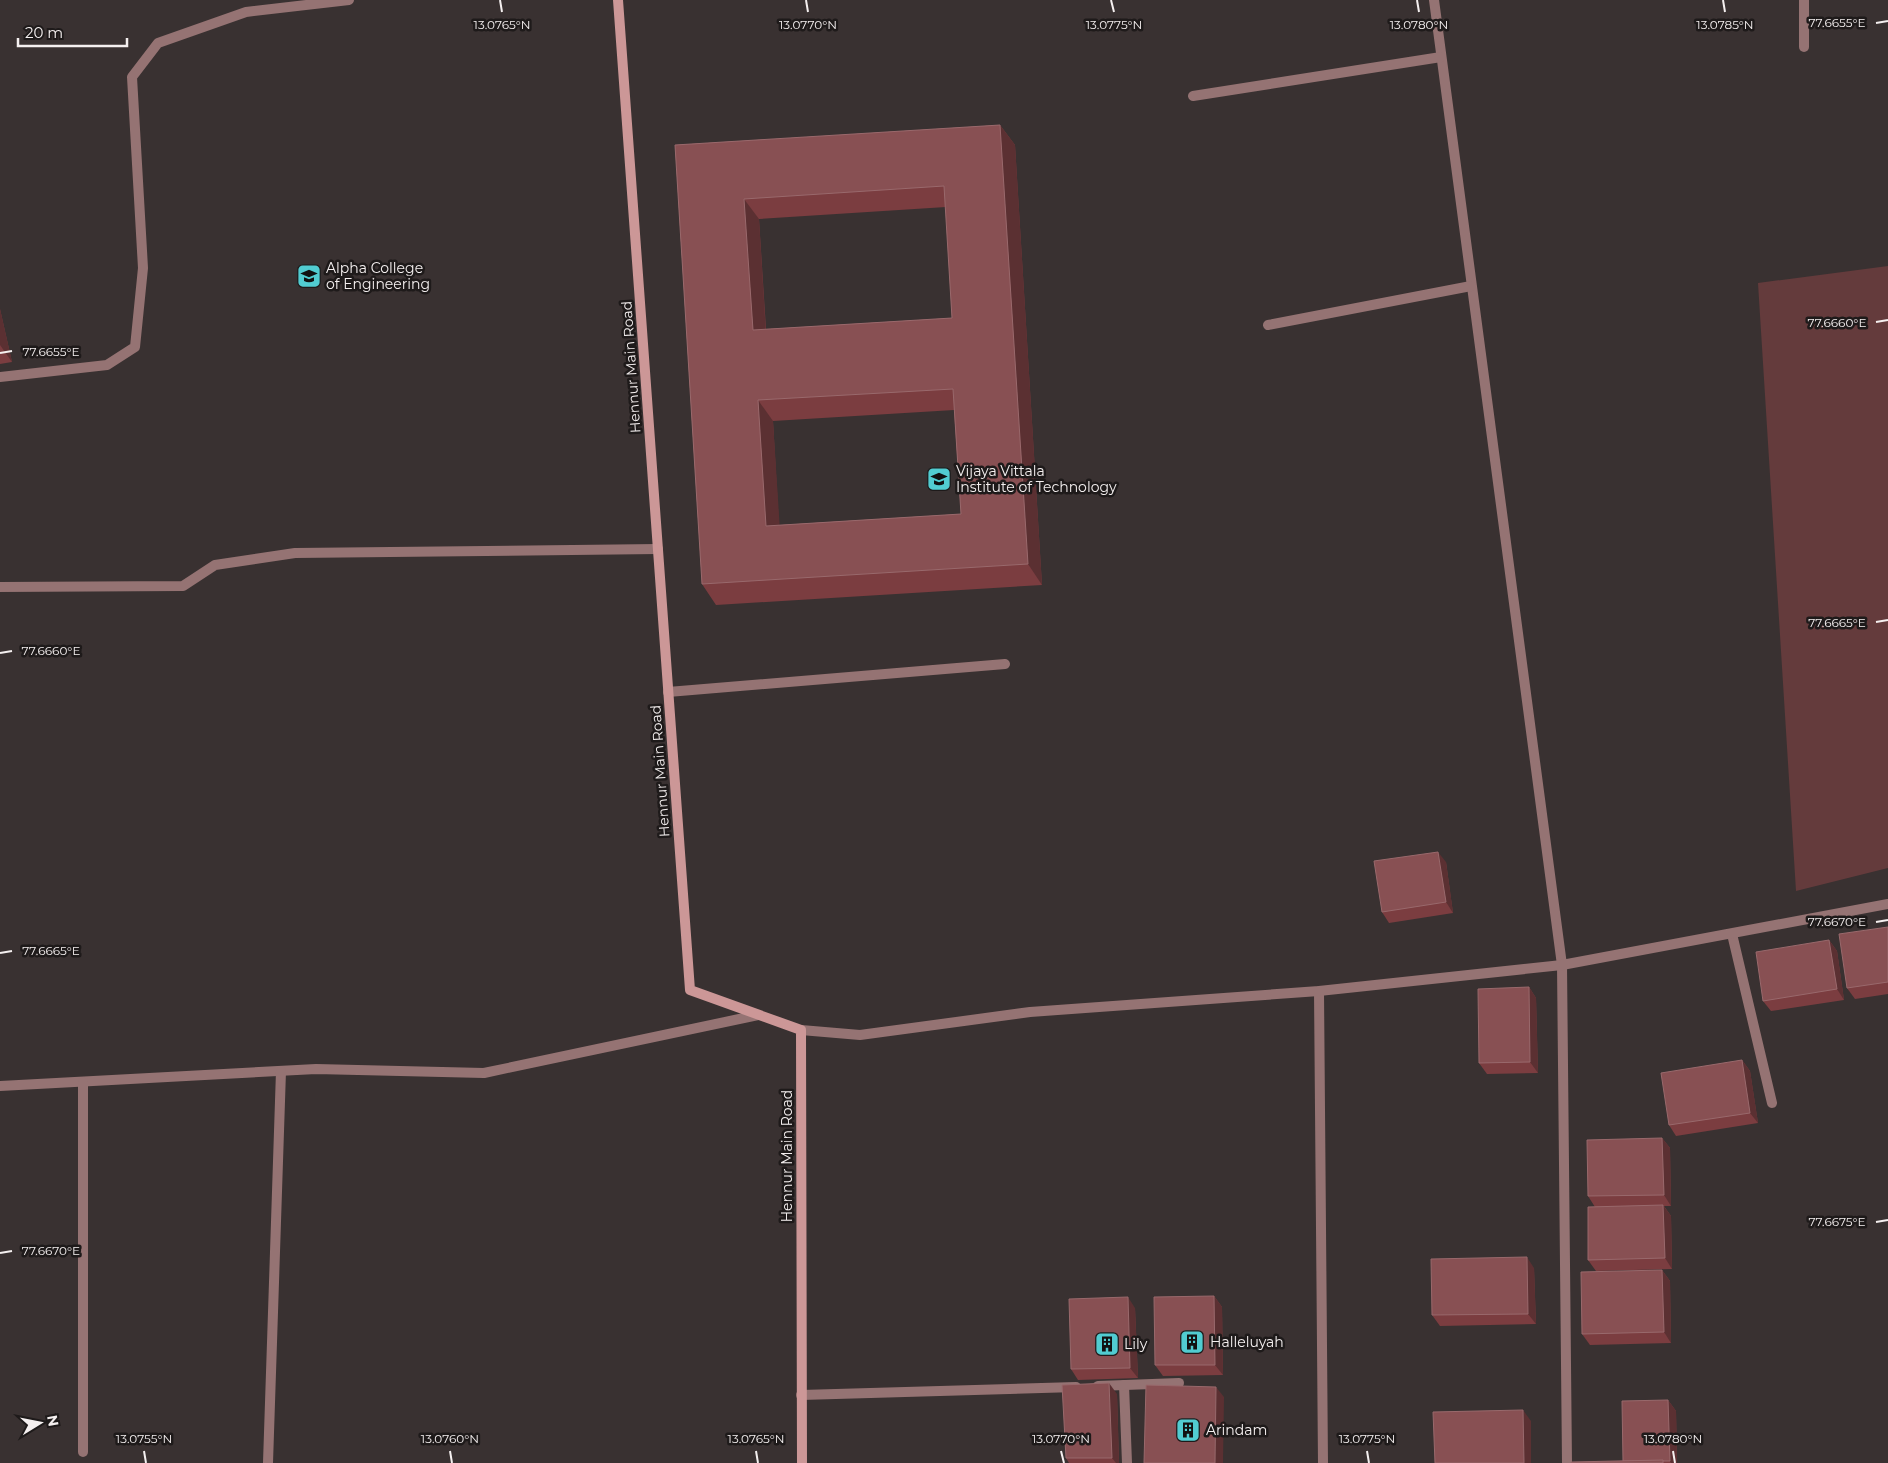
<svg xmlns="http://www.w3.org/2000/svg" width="1888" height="1463" font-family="Montserrat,sans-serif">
  <rect width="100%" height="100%" fill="#393131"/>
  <polygon fill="#643b3c" points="1888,266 1888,868 1796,891 1758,283"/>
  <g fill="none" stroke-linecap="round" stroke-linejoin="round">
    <g stroke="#957373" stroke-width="10">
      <polyline points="1804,47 1804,0"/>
      <polyline points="0,377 107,365 135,347 143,268 132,77 158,43 246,12 349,0"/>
      <polyline points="0,587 183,586 215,565 295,553 658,549"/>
      <polyline points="668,692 1005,664"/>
      <polyline points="1732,934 1772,1103"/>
      <polyline points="1124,1385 1127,1463"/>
      <polyline points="1098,1386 1179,1383"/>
      <polyline points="801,1395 1076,1387"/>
    </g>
    <g stroke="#957373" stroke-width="10">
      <polyline points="1434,0 1562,965 1567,1463"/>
      <polyline points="1193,96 1441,57"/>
      <polyline points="1268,325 1471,286"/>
      <polyline points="1319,991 1323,1463"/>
      <polyline points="801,1030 860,1035 1030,1012 1319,991 1562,965 1888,904"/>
      <polyline points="0,1086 316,1069 484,1073 758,1015"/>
      <polyline points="83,1452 83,1082"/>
      <polyline points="268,1463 281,1071"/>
    </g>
    <polyline stroke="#cc9797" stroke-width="10" points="618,0 690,990 801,1030 802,1463"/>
  </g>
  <g fill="#7b3d40" fill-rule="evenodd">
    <path d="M 1000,125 L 1015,145 L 1042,585 L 716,605 L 702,584 L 675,145 ZM 946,207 L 952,318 L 766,329 L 759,219 ZM 954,410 L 961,514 L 779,525 L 773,421 Z"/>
    <polygon points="0,309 12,362 0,364"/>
    <polygon points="1446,862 1453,913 1389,923 1382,912"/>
    <polygon points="1888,927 1888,994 1855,999 1847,988"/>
    <polygon points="1829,940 1837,951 1844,1000 1771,1011 1763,1001"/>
    <polygon points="1529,987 1536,998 1538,1073 1487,1074 1479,1063"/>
    <polygon points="1742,1060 1750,1071 1758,1123 1676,1136 1669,1125"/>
    <polygon points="1662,1138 1670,1148 1671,1206 1664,1206 1671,1216 1672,1269 1596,1271 1588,1260 1595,1207 1588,1196"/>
    <polygon points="1534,1268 1536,1324 1440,1326 1432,1315"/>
    <polygon points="1662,1270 1670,1281 1671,1343 1590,1345 1582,1334"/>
    <polygon points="1214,1296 1222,1307 1223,1375 1163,1376 1155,1365"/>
    <polygon points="1135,1308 1138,1378 1078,1380 1071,1369"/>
    <polygon points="1117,1394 1119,1463 1069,1463 1066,1458"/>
    <polygon points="1668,1400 1676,1411 1677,1463 1571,1463 1623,1461"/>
  </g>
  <g fill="#5b3032">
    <polygon points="1000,125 1015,145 1042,585 1028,564"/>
    <polygon points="744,199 759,219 767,351 753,330"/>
    <polygon points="0,309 12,362 0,345"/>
    <polygon points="758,400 773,421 781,546 766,526"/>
    <polygon points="1438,852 1446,862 1453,913 1446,902"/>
    <polygon points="1829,940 1837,951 1844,1000 1837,989"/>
    <polygon points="1529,987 1536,998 1538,1073 1530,1062"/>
    <polygon points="1742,1060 1750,1071 1758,1123 1750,1113"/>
    <polygon points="1662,1138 1670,1148 1671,1206 1664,1195"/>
    <polygon points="1663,1205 1671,1216 1672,1269 1665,1258"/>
    <polygon points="1527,1257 1534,1268 1536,1324 1528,1314"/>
    <polygon points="1662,1270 1670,1281 1671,1343 1664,1332"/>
    <polygon points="1214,1296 1222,1307 1223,1375 1215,1365"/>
    <polygon points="1128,1297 1135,1308 1138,1378 1130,1368"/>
    <polygon points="1109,1383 1117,1394 1119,1463 1116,1463 1112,1458"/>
    <polygon points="1216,1387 1224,1397 1223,1463 1215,1463"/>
    <polygon points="1668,1400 1676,1411 1677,1463 1671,1463 1670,1461"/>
    <polygon points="1523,1410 1531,1421 1531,1463 1524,1463"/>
  </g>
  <g fill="#885053" stroke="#99696c" fill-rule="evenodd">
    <path d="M 1000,125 L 1028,564 L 702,584 L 675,145 ZM 944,186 L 952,318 L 753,330 L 744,199 ZM 953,389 L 961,514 L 766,526 L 758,400 Z"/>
    <polygon points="1438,852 1446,902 1382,912 1374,861"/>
    <polygon points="1888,927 1888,982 1847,988 1839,934"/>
    <polygon points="1829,940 1837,989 1763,1001 1756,952"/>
    <polygon points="1529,987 1530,1062 1479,1063 1478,989"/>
    <polygon points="1742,1060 1750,1113 1669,1125 1661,1073"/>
    <polygon points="1662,1138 1664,1195 1588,1196 1587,1140"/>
    <polygon points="1663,1205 1665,1258 1588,1260 1588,1207"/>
    <polygon points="1527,1257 1528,1314 1432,1315 1431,1259"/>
    <polygon points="1662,1270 1664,1332 1582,1334 1581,1272"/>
    <polygon points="1214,1296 1215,1365 1155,1365 1154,1297"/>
    <polygon points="1128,1297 1130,1368 1071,1369 1069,1299"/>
    <polygon points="1109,1383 1112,1458 1066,1458 1062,1385"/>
    <polygon points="1146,1385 1216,1387 1215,1463 1144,1463"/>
    <polygon points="1668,1400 1670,1461 1623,1461 1622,1401"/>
    <polygon points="1523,1410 1524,1463 1435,1463 1433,1412"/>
    <polygon points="1663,1460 1663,1463 1571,1463 1571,1462"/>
  </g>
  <path fill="none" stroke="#f5f0f0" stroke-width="2" d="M 500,0 L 502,12M 806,0 L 808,12M 1111,0 L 1114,12M 1417,0 L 1419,12M 1723,0 L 1725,12M 1876,23 L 1888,21M 1876,322 L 1888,320M 0,353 L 12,351M 1876,622 L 1888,620M 0,653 L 12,651M 1876,922 L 1888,920M 0,953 L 12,951M 1876,1222 L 1888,1220M 0,1253 L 12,1251M 144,1451 L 146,1463M 450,1451 L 452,1463M 756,1451 L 758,1463M 1061,1451 L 1064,1463M 1367,1451 L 1369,1463M 1673,1451 L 1675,1463"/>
  <defs>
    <g id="university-square" transform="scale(1.25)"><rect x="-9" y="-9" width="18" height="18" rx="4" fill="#51ccd1" stroke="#1e1a1a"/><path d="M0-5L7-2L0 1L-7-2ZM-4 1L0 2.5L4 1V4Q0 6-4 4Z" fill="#111"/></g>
    <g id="building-square" transform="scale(1.25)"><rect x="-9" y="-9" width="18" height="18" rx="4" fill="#51ccd1" stroke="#1e1a1a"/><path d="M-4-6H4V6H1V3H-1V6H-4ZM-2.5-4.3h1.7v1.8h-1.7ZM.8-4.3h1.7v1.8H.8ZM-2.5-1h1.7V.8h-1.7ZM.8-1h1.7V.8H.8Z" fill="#111"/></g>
  </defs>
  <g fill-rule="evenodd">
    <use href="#university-square" x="309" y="276"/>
    <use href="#university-square" x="939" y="479"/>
    <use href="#building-square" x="1192" y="1342"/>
    <use href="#building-square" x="1107" y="1344"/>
    <use href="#building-square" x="1188" y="1430"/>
  </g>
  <g text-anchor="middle" stroke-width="5" stroke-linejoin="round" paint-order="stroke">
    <g font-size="14" fill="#f5f0f0" stroke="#1e1a1a" text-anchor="start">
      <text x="326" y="273">Alpha College<tspan x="326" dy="16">of Engineering</tspan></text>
      <text x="956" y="476">Vijaya Vittala<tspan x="956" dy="16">Institute of Technology</tspan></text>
      <text x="1210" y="1347">Halleluyah</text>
      <text x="1124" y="1349">Lily</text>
      <text x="1206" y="1435">Arindam</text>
    </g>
    <g font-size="14" fill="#f5f0f0" stroke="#1e1a1a">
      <text transform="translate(631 367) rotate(-94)" y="5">Hennur Main Road</text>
      <text transform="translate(660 771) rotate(-94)" y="5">Hennur Main Road</text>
      <text transform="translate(787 1156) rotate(-90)" y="5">Hennur Main Road</text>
    </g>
  </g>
  <g font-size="12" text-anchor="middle" fill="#f5f0f0" stroke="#1e1a1a" stroke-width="5" stroke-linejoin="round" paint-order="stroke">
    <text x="1837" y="27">77.6655°E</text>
    <text x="502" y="29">13.0765°N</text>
    <text x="808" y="29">13.0770°N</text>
    <text x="1114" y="29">13.0775°N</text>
    <text x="1419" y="29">13.0780°N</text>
    <text x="1725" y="29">13.0785°N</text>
    <text x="1837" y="327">77.6660°E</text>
    <text x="51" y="356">77.6655°E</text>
    <text x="1837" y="627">77.6665°E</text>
    <text x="51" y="655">77.6660°E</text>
    <text x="1837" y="926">77.6670°E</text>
    <text x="51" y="955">77.6665°E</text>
    <text x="1837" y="1226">77.6675°E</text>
    <text x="51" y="1255">77.6670°E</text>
    <text x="144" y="1443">13.0755°N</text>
    <text x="450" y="1443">13.0760°N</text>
    <text x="756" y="1443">13.0765°N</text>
    <text x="1061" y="1443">13.0770°N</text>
    <text x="1367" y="1443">13.0775°N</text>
    <text x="1673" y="1443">13.0780°N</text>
  </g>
  <g transform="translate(40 1423) rotate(80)" stroke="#1e1a1a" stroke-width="4" paint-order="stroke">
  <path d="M0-4L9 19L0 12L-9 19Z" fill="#f5f0f0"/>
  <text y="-8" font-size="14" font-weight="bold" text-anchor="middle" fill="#f5f0f0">N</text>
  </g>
  <path d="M18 38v8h109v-8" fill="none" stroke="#f5f0f0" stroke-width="2.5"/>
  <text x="25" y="38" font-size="15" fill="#f5f0f0" stroke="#1e1a1a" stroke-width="4" paint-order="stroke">20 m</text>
</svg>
